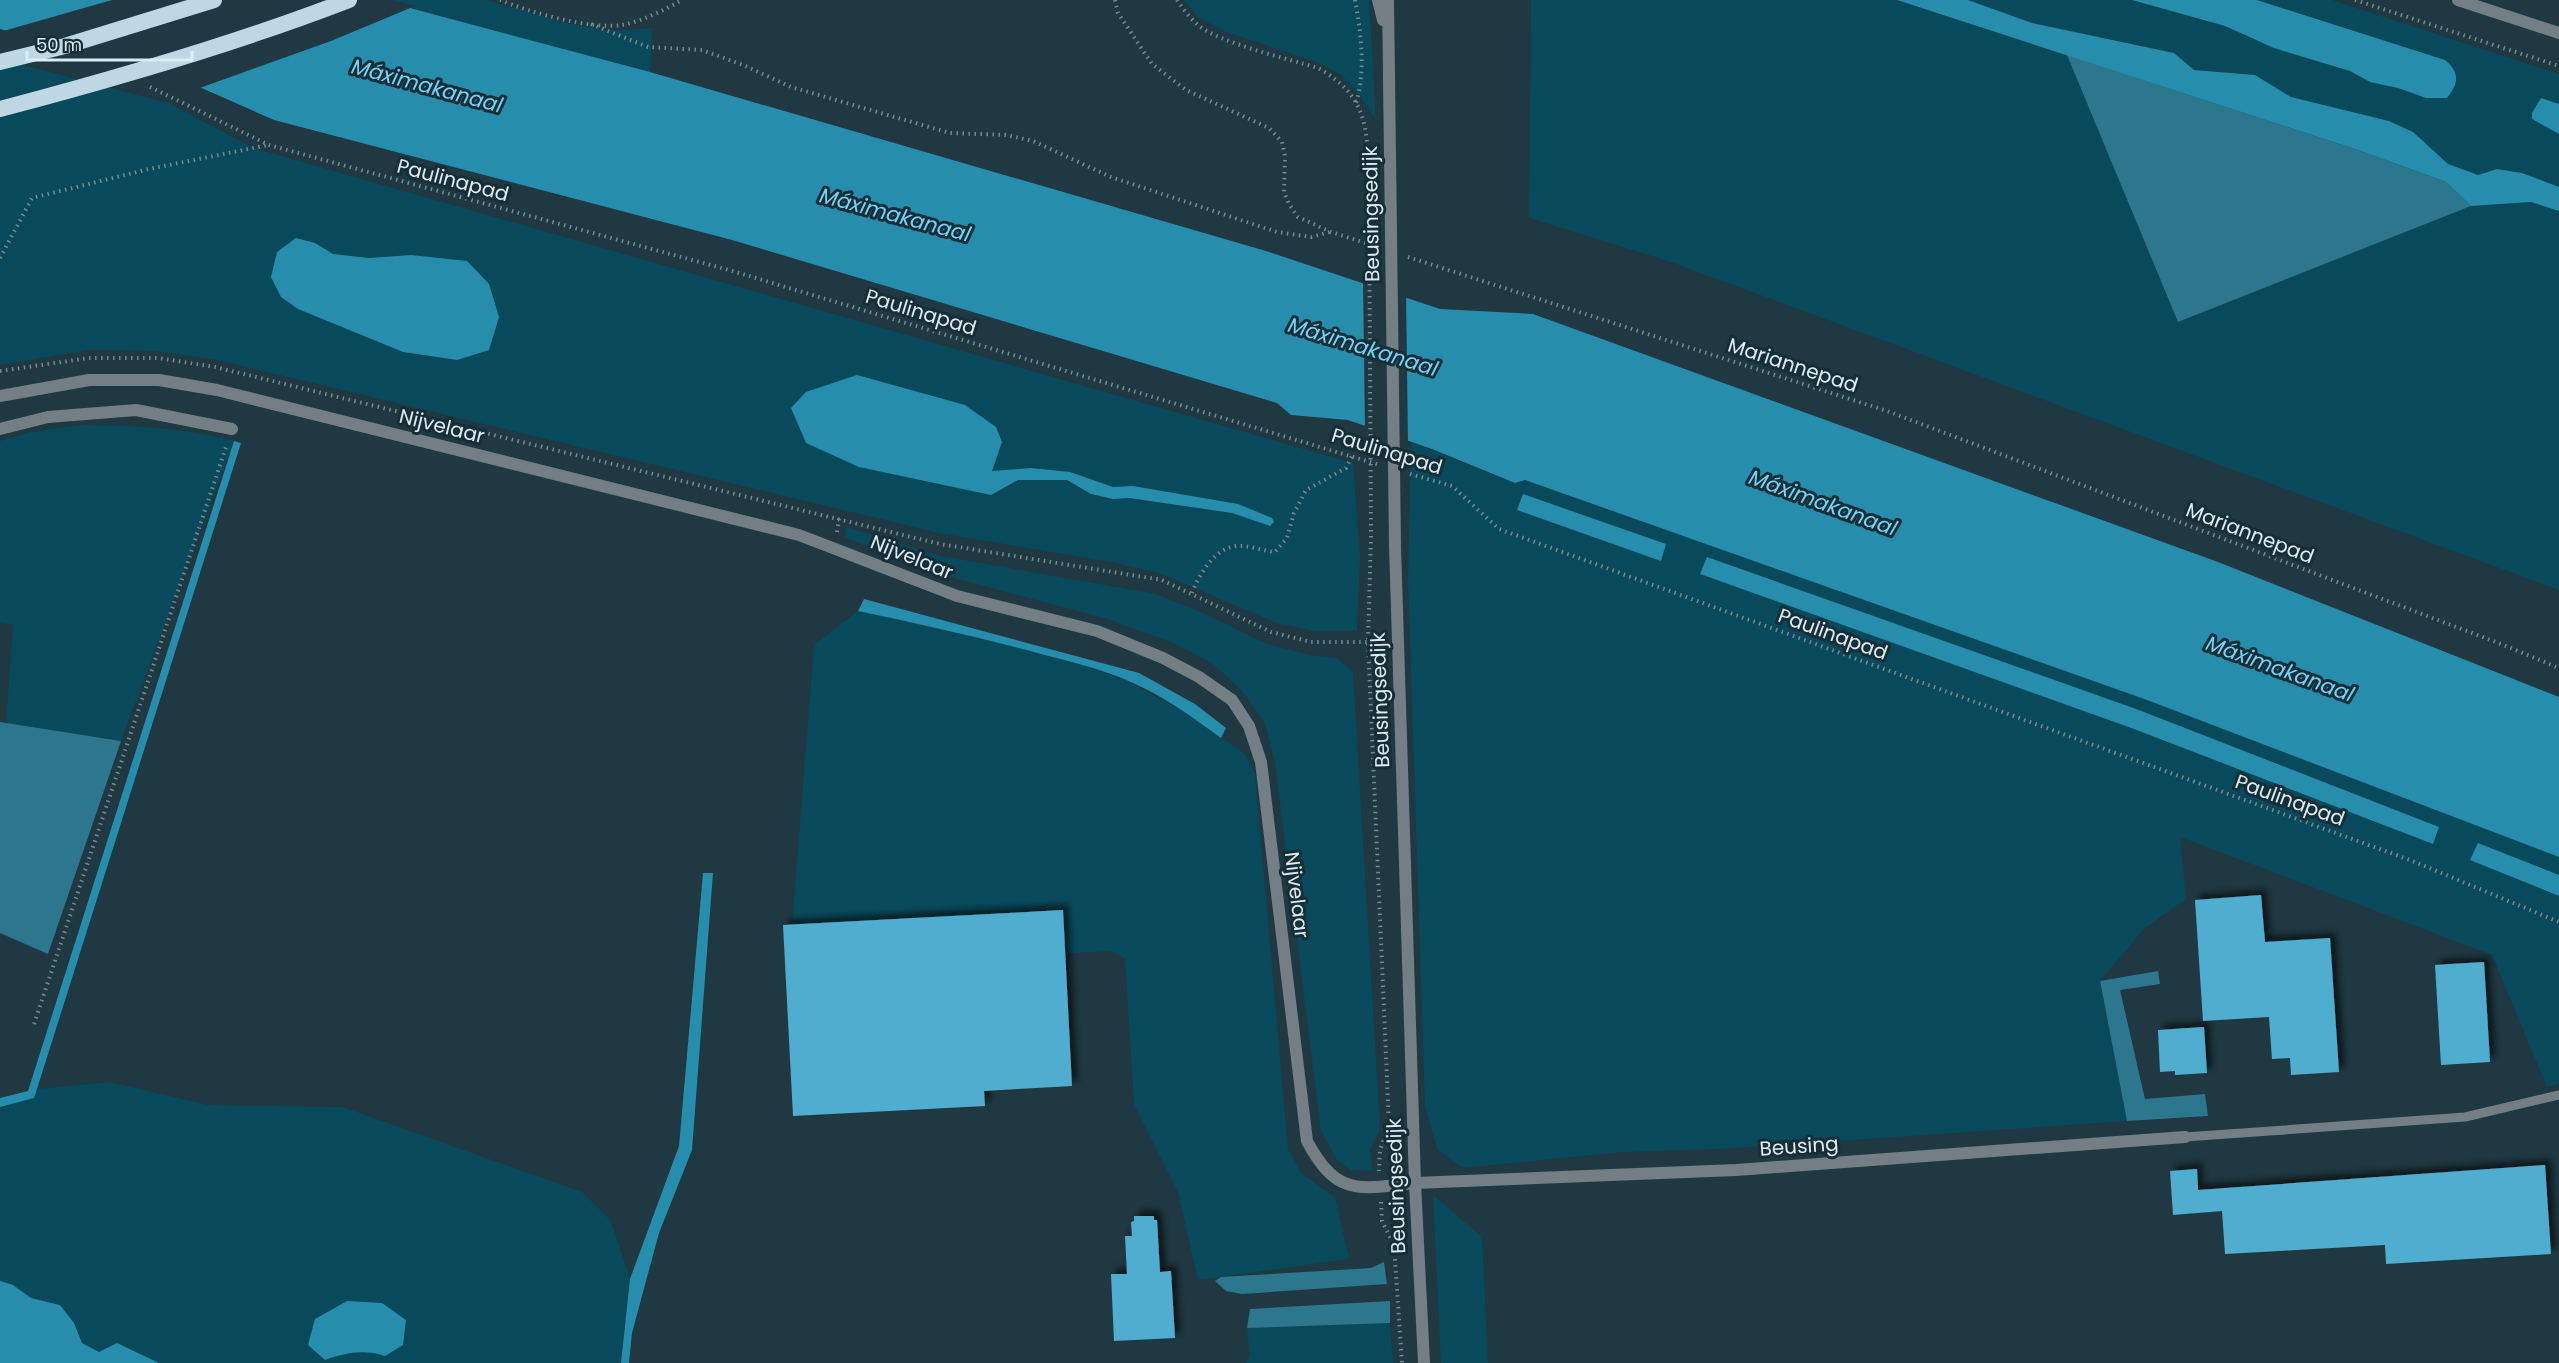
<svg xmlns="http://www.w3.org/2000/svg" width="2559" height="1363" font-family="Poppins,sans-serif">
  <defs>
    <filter id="shadow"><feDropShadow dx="5.5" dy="-5.5" stdDeviation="3" flood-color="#0009"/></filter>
  </defs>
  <rect width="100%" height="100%" fill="#1f3841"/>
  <g fill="#09495c" fill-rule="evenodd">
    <polygon points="380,0 486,0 566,23 609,31 652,28 650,72"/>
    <polygon points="1184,0 1369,0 1376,120 1357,92 1341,75 1319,63 1226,32 1198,17"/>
    <polygon points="1531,0 1897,0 2067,55 2178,322 2471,206 2531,202 2559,211 2559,590 1668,261 1529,218"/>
    <polygon points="1968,0 2132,0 2225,26 2250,38 2350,71 2370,82 2398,88 2445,60 2257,0 2332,0 2559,74 2559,104 2541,98 2532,119 2559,134 2559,187 2522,173 2497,169 2478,175 2447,164 2413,132 2389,121 2291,97 2255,75 2194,70 2174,53 2032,23"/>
    <path d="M 0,59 L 168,103 L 254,148 L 1353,463 L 1360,557 L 1357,631 L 1314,631 L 1276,623 L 1162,574 L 1111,562 L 939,533 L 217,360 L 157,351 L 88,350 L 0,365 ZM 315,243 L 333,254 L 369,258 L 411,255 L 457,360 L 403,352 L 298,309 ZM 965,405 L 1002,442 L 991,471 L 1070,472 L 1113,487 L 1133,486 L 1274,522 L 1270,526 L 1232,513 L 1129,498 L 1113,499 L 1091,494 L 1067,480 L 1018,480 L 991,495 Z"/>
    <path d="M 82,425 C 133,426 184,427 234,441 L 121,741 L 6,723 L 13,625 L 0,623 L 0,441 L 31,432 Z"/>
    <path d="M 1411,442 L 1515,483 L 1525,480 L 2147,700 L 2559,857 L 2559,875 L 2478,843 L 2471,860 L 2559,896 L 2559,1084 L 2547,1087 L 2492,955 L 2180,837 L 2186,899 L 2145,928 L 2100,981 L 2127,1121 L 1719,1149 L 1622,1152 L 1463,1168 L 1437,1149 L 1425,1106 L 1408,579 ZM 1523,494 L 1666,544 L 1666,545 L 1517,510 ZM 1707,557 L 2139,710 L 2439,827 L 2433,844 L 2134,729 L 1700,574 Z"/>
    <polygon points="846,527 941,556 1156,594 1199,611 1267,644 1310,655 1337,658 1353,673 1380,1128 1370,1150 1372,1171 1351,1170 1337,1160 1321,1131 1275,762 1265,723 1240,689 1212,663 1171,642 1104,618 939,574 845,537"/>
    <polygon points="858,611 977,636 1076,663 1124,679 1188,714 1245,754 1255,774 1288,1149 1302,1174 1335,1197 1349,1259 1198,1280 1178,1192 1134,1105 1125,958 1111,951 808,967 791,939 814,645"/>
    <path d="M 110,1082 L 208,1105 L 343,1107 L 582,1192 L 611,1221 L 630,1279 L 621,1363 L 159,1363 L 117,1343 L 99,1353 L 82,1343 L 74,1323 L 60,1305 L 31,1298 L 13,1285 L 0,1281 L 0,1107 L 33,1098 L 37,1089 ZM 406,1320 L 371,1351 L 342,1354 L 325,1360 Z"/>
    <polygon points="1433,1195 1482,1237 1488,1363 1441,1363"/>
    <polygon points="1390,1323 1393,1363 1246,1363 1250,1356 1247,1328"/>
  </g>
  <g fill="#2c768e">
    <polygon points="2067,55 2358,150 2446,182 2471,206 2178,322"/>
    <polygon points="0,722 121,741 48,954 0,933"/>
    <polygon points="2158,971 2160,984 2120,990 2145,1099 2205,1094 2208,1116 2127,1121 2100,981"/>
    <polygon points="1384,1262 1387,1284 1242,1294 1226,1291 1215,1281 1221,1277 1371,1268"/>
    <polygon points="1390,1301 1390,1323 1247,1328 1250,1309"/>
  </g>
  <g fill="#268dac">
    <polygon points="0,0 380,0 650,72 1266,251 1440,309 1533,314 2218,562 2559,697 2559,857 2147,700 1525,480 1515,483 1432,449 1348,420 1291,415 1277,403 732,240 274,120 188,82 0,29"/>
    <polygon points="1897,0 1968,0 2032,23 2174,53 2194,70 2255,75 2291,97 2389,121 2413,132 2448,164 2478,175 2497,169 2522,173 2559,187 2559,211 2531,202 2471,206 2446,182 2358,150"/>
    <path d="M 2132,0 L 2257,0 L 2445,60 C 2460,72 2459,84 2447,98 L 2426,98 L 2398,88 L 2370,82 L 2350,71 L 2274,48 L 2225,26 Z"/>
    <polygon points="2541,98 2559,104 2559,134 2532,119 2532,113"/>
    <polygon points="296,238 315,243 333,254 369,258 411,255 467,261 489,284 499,317 489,350 457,360 403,352 298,309 281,297 271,277 277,252"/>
    <polygon points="857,375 965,405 996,427 1002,442 992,471 1031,468 1070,472 1113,487 1133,486 1238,504 1272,518 1274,522 1270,526 1232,513 1129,498 1113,499 1091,494 1067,480 1018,480 991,495 859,467 806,443 791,408 806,392"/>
    <polygon points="234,441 241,443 37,1089 34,1098 0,1107 0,1098 28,1091"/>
    <polygon points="1523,494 1666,544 1661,561 1517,510"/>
    <polygon points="1707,557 2139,710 2439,827 2433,844 2134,729 1700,574"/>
    <path d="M 864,599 L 1139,673 L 1195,704 L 1226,728 L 1221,738 C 1191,716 1159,693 1124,679 C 1097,668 1068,661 1041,654 C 980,637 919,624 858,611 Z"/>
    <polygon points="2478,843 2559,875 2559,896 2470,860"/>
    <polygon points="703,873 713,873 692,1150 659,1233 632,1333 629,1363 621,1363 630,1279 679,1146"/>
    <polygon points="0,1281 13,1285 31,1298 60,1305 74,1323 82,1343 99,1352 117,1343 159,1363 0,1363"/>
    <path d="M 347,1301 L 382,1303 L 406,1320 L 403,1345 L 385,1356 C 364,1349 345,1353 325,1360 L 308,1345 L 315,1319 Z"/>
  </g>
  <g fill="#1f3841">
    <polygon points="112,0 392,0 415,6 331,41 197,89 33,40 0,32"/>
    <polygon points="1363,280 1406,294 1408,444 1365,429"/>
  </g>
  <g fill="#4faecf" filter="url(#shadow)">
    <polygon points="2261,895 2265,942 2330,938 2339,1072 2291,1075 2290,1058 2272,1059 2269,1017 2203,1021 2195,900"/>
    <polygon points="1063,910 1072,1086 984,1091 985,1106 793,1116 783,925"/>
    <polygon points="2484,962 2490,1062 2441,1065 2435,965"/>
    <polygon points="2204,1027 2207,1073 2175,1075 2175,1071 2160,1072 2158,1030"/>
    <polygon points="2545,1165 2551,1254 2386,1264 2385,1245 2225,1254 2222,1211 2173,1215 2170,1171 2197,1169 2198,1190"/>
    <polygon points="1134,1216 1154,1216 1154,1220 1157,1220 1160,1272 1171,1271 1175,1338 1114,1341 1111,1274 1127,1274 1125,1236 1132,1236 1131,1222 1134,1221"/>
  </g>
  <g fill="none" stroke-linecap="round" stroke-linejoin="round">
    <g stroke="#768a92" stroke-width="4" stroke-dasharray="1.5 4.5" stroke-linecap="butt">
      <path d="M 500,0 C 529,12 591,30 622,25 C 643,21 664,10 682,0"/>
      <polyline points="1115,0 1118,13 1152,64 1186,90 1269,128 1282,142 1285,156 1284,192 1289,204 1298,217 1331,232 1375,246"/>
      <path d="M 1177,0 C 1183,9 1190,18 1198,25 C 1219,43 1289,59 1318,68 C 1366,95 1367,125 1369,175 L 1371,538 L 1368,642 L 1389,1125 L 1380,1150 L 1379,1171"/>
      <path d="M 1355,0 C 1361,32 1366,72 1356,103"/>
      <polyline points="2355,0 2559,66"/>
      <polyline points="591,24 648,47 702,50 743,65 791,87 950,133 1006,135 1033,141 1111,177 1277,232 1311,237 1330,232"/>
      <polyline points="150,87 269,145 729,270 1380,465"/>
      <polyline points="1408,257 1887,411 2501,644 2559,668"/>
      <polyline points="0,258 32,198 149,169 268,145"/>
      <polyline points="0,371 89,358 158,358 215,367 940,544 1162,580 1271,632 1311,642 1368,642"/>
      <polyline points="1410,474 1452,486 1499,529 2410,860 2559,922"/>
      <polyline points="837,532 839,518"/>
      <path d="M 1192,593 C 1199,575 1215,547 1237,546 C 1249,545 1263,551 1275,552 L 1287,538 L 1294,513 L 1306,490 L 1346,468 L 1352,456"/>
      <polyline points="34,1024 227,444"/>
      <polyline points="1381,1202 1382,1221 1394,1245 1402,1363"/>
    </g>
    <polyline stroke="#737f84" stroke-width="9" points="2185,1137 2465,1117 2559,1095"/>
    <g stroke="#737f84" stroke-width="12">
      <polyline points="2458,0 2559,33"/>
      <path d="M 0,396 L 89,380 L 159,380 L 217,390 L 799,535 L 957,596 L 1097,631 L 1163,658 L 1199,677 L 1232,700 L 1249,726 L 1261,762 L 1307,1141 C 1337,1197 1358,1189 1415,1183 L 1736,1170 L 2185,1137"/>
      <polyline points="0,429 48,417 136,410 232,429"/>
    </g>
    <g stroke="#737f84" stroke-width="12">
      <polyline points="1378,0 1383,20"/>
      <polyline points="1388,0 1395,546 1415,1183 1424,1363"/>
    </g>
    <g stroke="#bdd8e2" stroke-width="16">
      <polyline points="0,62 65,46 214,0"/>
      <path d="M 0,109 C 118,78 235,44 349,0"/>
    </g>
  </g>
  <g text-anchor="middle" stroke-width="6" stroke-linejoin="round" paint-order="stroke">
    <g font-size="20" fill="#ddecf2" stroke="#152e37">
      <text transform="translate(453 180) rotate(15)" y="7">Paulinapad</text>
      <text transform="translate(1371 214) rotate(-91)" y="7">Beusingsedijk</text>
      <text transform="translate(921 312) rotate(17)" y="7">Paulinapad</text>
      <text transform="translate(1793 365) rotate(18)" y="7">Mariannepad</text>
      <text transform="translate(442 426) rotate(14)" y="7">Nijvelaar</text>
      <text transform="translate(1387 451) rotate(17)" y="7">Paulinapad</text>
      <text transform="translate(2250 533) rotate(21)" y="7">Mariannepad</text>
      <text transform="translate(912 557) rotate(22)" y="7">Nijvelaar</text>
      <text transform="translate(1833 634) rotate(20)" y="7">Paulinapad</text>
      <text transform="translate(1380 700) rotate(-92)" y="7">Beusingsedijk</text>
      <text transform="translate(2290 800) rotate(20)" y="7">Paulinapad</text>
      <text transform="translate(1297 895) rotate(83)" y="7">Nijvelaar</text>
      <text transform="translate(1799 1146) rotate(-4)" y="7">Beusing</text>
      <text transform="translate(1396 1186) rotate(-92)" y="7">Beusingsedijk</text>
    </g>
    <g font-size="21" font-style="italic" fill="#72d4f7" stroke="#152e37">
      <text transform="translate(427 86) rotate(15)" y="7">Máximakanaal</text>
      <text transform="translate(895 215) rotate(15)" y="7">Máximakanaal</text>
      <text transform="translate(1363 347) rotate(17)" y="7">Máximakanaal</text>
      <text transform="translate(1823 503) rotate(20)" y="7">Máximakanaal</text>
      <text transform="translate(2280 669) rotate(20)" y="7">Máximakanaal</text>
    </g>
  </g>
  <path d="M27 51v9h165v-9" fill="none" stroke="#ddecf2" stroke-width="3"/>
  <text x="36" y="51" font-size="18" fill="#ddecf2" stroke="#152e37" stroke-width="4.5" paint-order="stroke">50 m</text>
</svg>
